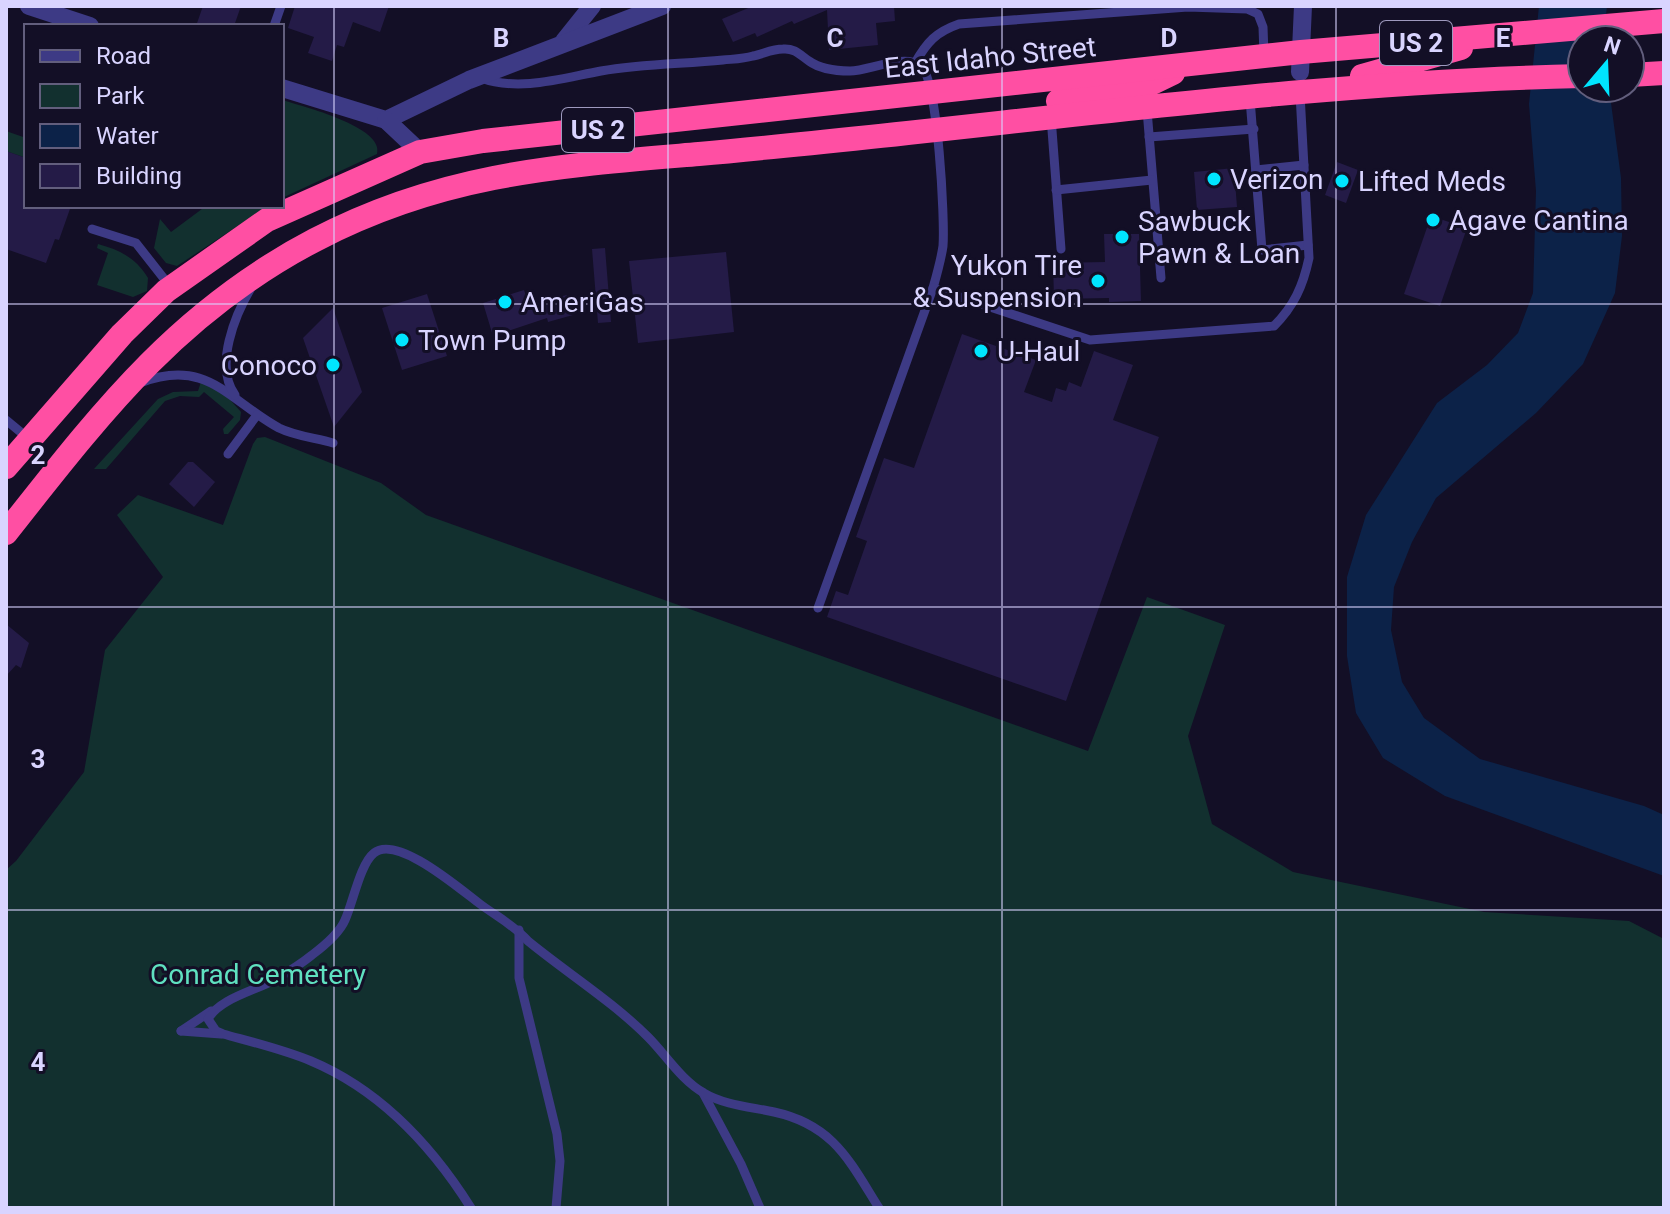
<svg xmlns="http://www.w3.org/2000/svg" width="1670" height="1214" font-family="Roboto,sans-serif">
  <rect width="100%" height="100%" fill="#130f26"/>
  <g fill="#12302f">
    <path d="M 282,100 C 302,106 385,127 377,154 L 282,198 Z"/>
    <polygon points="6,131 26,138 26,158 6,151"/>
    <polygon points="206,206 268,206 177,266 166,263 154,248 160,219 171,232"/>
    <path d="M 98,244 C 120,250 136,258 148,278 L 147,291 L 133,297 L 97,285 L 108,253 L 97,248 Z"/>
    <polygon points="201,382 224,393 241,412 240,420 228,434 224,434 223,429 234,417 204,392 199,397 180,396 165,401 106,469 94,469 158,399 173,392 198,391"/>
    <polygon points="265,437 381,483 426,515 1088,751 1147,597 1225,625 1188,736 1212,824 1293,872 1484,912 1629,921 1664,939 1664,1208 6,1208 6,870 16,861 84,772 105,650 163,577 117,515 138,495 223,525 253,444 257,438"/>
  </g>
  <polygon fill="#0c2248" points="1539,6 1607,6 1603,40 1582,40 1582,88 1609,88 1621,178 1622,236 1615,293 1583,364 1536,413 1436,498 1412,542 1394,587 1391,630 1402,682 1424,718 1480,759 1644,806 1664,815 1664,876 1445,796 1383,758 1356,713 1347,656 1347,577 1366,515 1437,403 1487,365 1518,333 1533,293 1536,191 1529,104"/>
  <g fill="#241b47">
    <polygon points="203,6 241,6 234,26 196,26"/>
    <polygon points="295,6 389,6 380,32 353,22 344,47 337,45 332,61 308,53 314,37 288,28"/>
    <polygon points="753,6 894,6 895,21 876,23 878,45 829,50 827,10 794,24 792,21 757,37 755,33 733,42 722,19"/>
    <polygon points="6,151 26,158 26,206 71,206 59,240 55,239 46,263 6,249"/>
    <polygon points="1337,162 1358,170 1346,203 1325,195"/>
    <polygon points="1234,168 1237,207 1197,210 1194,172"/>
    <polygon points="1431,216 1467,228 1440,306 1404,294"/>
    <polygon points="1104,234 1139,234 1141,301 1109,302 1109,298 1054,299 1053,263 1105,262"/>
    <polygon points="605,248 611,322 598,323 592,249"/>
    <polygon points="726,252 734,332 638,343 629,261"/>
    <polygon points="524,290 530,308 555,302 554,298 567,295 573,315 548,322 547,318 493,336 483,303"/>
    <polygon points="427,294 447,356 402,370 382,308"/>
    <polygon points="333,308 362,392 334,427 303,338"/>
    <polygon points="962,334 1036,360 1024,392 1052,402 1056,388 1066,391 1069,382 1081,387 1094,351 1133,365 1113,420 1159,437 1066,701 827,617 836,591 848,595 867,541 856,537 884,458 914,468"/>
    <polygon points="188,462 193,462 215,482 194,507 169,484"/>
    <polygon points="6,624 29,643 21,668 16,665 6,676"/>
  </g>
  <g fill="none" stroke-linecap="round" stroke-linejoin="round">
    <g stroke="#3d3a85" stroke-width="9">
      <polyline points="274,26 281,6"/>
      <path d="M 915,63 C 927,42 936,32 959,24 L 1188,7 L 1247,9 L 1258,14 L 1263,27 L 1264,55"/>
      <path d="M 481,78 C 519,92 563,78 601,71 C 642,64 682,64 723,60 C 733,59 743,59 753,56 C 763,54 772,49 783,49 C 795,48 800,55 809,61 C 820,69 837,71 850,71 C 869,71 904,53 921,66 C 938,79 945,221 943,246 C 941,260 937,274 933,288 L 818,608"/>
      <polyline points="1250,99 1262,250 1308,245"/>
      <polyline points="1147,110 1161,278"/>
      <polyline points="1051,117 1061,249"/>
      <polyline points="1149,137 1254,129"/>
      <polyline points="1256,170 1304,165"/>
      <polyline points="1056,190 1152,180"/>
      <polyline points="92,229 136,243 169,285"/>
      <path d="M 933,288 L 1090,340 L 1274,326 C 1294,306 1303,286 1309,258 L 1300,94"/>
      <path d="M 140,383 C 207,357 228,400 279,428 C 295,436 316,438 333,443"/>
      <path d="M 235,395 C 214,366 235,315 251,288"/>
      <polyline points="6,420 29,439"/>
      <polyline points="228,454 257,415"/>
      <polyline points="519,930 519,978 557,1134 560,1161 556,1208"/>
      <polyline points="181,1031 211,1011"/>
      <polyline points="181,1031 221,1034"/>
      <polyline points="703,1093 741,1164 760,1208"/>
      <path d="M 471,1208 C 432,1146 380,1090 311,1061 C 282,1049 252,1042 223,1034 L 216,1031 L 208,1019 C 220,998 255,991 276,979 C 288,972 301,964 312,955 C 324,946 339,934 345,920 C 353,903 360,864 374,853 C 397,834 461,890 480,904 C 496,916 514,925 528,941 C 567,973 612,1001 648,1037 C 666,1055 681,1080 704,1093 C 724,1105 751,1107 774,1112 C 834,1125 850,1162 879,1208"/>
    </g>
    <g stroke="#3d3a85" stroke-width="18">
      <polyline points="29,6 90,26"/>
      <polyline points="564,41 592,6"/>
      <polyline points="1300,72 1303,6"/>
      <polyline points="282,88 386,120 469,80 662,6"/>
      <polyline points="386,120 420,152"/>
    </g>
    <g stroke="#ff4fa3" stroke-width="24">
      <polyline points="1630,75 1664,73"/>
      <polyline points="1362,76 1461,48"/>
      <polyline points="1058,101 1142,88 1173,73"/>
      <polyline points="6,467 122,334 166,291 267,220 420,152 483,141 1301,52 1664,21"/>
      <path d="M 6,533 C 100,414 177,312 315,240 C 443,173 558,166 699,154 C 756,149 813,143 870,137 C 1107,112 1343,81 1582,76"/>
    </g>
  </g>
  <path fill="none" stroke="#d9d4ff" stroke-width="2" stroke-opacity="0.55" d="M 334,6 L 334,1208M 668,6 L 668,1208M 1002,6 L 1002,1208M 1336,6 L 1336,1208M 6,304 L 1664,304M 6,607 L 1664,607M 6,910 L 1664,910"/>
  <g fill="#00e5ff" stroke="#130f26" stroke-width="3">
    <circle cx="1214" cy="179" r="8"/>
    <circle cx="1342" cy="181" r="8"/>
    <circle cx="1433" cy="220" r="8"/>
    <circle cx="1122" cy="237" r="8"/>
    <circle cx="1098" cy="281" r="8"/>
    <circle cx="505" cy="302" r="8"/>
    <circle cx="402" cy="340" r="8"/>
    <circle cx="981" cy="351" r="8"/>
    <circle cx="333" cy="365" r="8"/>
  </g>
  <g text-anchor="middle" stroke-width="6" stroke-linejoin="round" paint-order="stroke">
    <g fill="#130f26" stroke="#9e99be" stroke-width="2">
      <rect x="1380" y="21" width="72" height="44" rx="6"/>
      <rect x="562" y="108" width="72" height="44" rx="6"/>
    </g>
    <g font-size="26" font-weight="bold" fill="#d9d4ff">
      <text x="1416" y="52">US 2</text>
      <text x="598" y="139">US 2</text>
    </g>
    <g font-size="28" fill="#d9d4ff" stroke="#130f26">
      <text transform="translate(990 57) rotate(-6)" y="10">East Idaho Street</text>
    </g>
    <g font-size="28" fill="#d9d4ff" stroke="#130f26" text-anchor="start">
      <text x="1230" y="189">Verizon</text>
      <text x="1358" y="191">Lifted Meds</text>
      <text x="1449" y="230">Agave Cantina</text>
      <text x="1138" y="231">Sawbuck<tspan x="1138" dy="32">Pawn &amp; Loan</tspan></text>
      <text x="1082" y="275" text-anchor="end">Yukon Tire<tspan x="1082" dy="32">&amp; Suspension</tspan></text>
      <text x="521" y="312">AmeriGas</text>
      <text x="418" y="350">Town Pump</text>
      <text x="997" y="361">U-Haul</text>
      <text x="317" y="375" text-anchor="end">Conoco</text>
    </g>
    <g font-size="28" fill="#5fe0c0" stroke="#130f26">
      <text x="258" y="984">Conrad Cemetery</text>
    </g>
  </g>
  <g font-size="26" text-anchor="middle" font-weight="bold" fill="#d9d4ff" stroke="#130f26" stroke-width="6" stroke-linejoin="round" paint-order="stroke">
    <text x="501" y="47">B</text>
    <text x="835" y="47">C</text>
    <text x="1169" y="47">D</text>
    <text x="1503" y="47">E</text>
    <text x="38" y="464">2</text>
    <text x="38" y="768">3</text>
    <text x="38" y="1071">4</text>
  </g>
  <rect width="1670" height="1214" fill="none" stroke="#d9d4ff" stroke-width="16"/>
  <rect x="24" y="24" width="260" height="184" fill="#130f26" stroke="#625e7d" stroke-width="2"/>
  <rect x="40" y="50" width="40" height="12" fill="#3d3a85" stroke="#625e7d" stroke-width="2"/>
  <text x="96" y="64" font-size="24" fill="#d9d4ff">Road</text>
  <rect x="40" y="84" width="40" height="24" fill="#12302f" stroke="#625e7d" stroke-width="2"/>
  <text x="96" y="104" font-size="24" fill="#d9d4ff">Park</text>
  <rect x="40" y="124" width="40" height="24" fill="#0c2248" stroke="#625e7d" stroke-width="2"/>
  <text x="96" y="144" font-size="24" fill="#d9d4ff">Water</text>
  <rect x="40" y="164" width="40" height="24" fill="#241b47" stroke="#625e7d" stroke-width="2"/>
  <text x="96" y="184" font-size="24" fill="#d9d4ff">Building</text>
  <g transform="translate(1606 64) rotate(19)"><circle r="38" fill="#130f26" stroke="#625e7d" stroke-width="2"/>
  <path d="M0-6L14 30L0 20L-14 30Z" fill="#00e5ff"/>
  <text y="-12" font-size="22" font-weight="bold" text-anchor="middle" fill="#d9d4ff">N</text>
  </g>
</svg>
